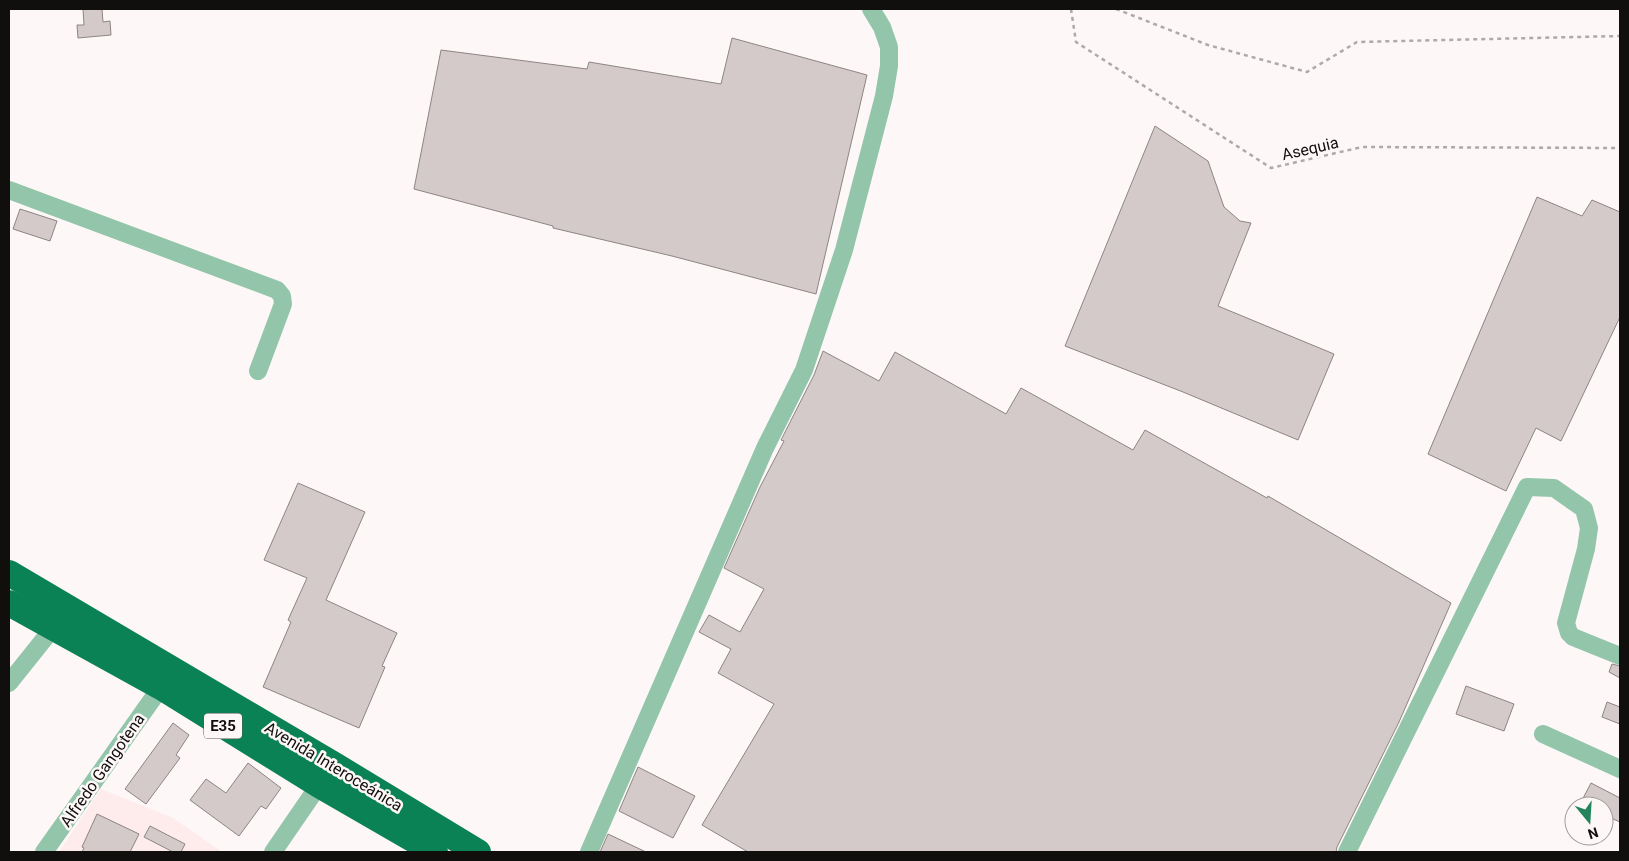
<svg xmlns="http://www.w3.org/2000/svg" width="1629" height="861" font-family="Roboto,sans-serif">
  <rect width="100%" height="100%" fill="#fef7f7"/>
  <polygon fill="#feebeb" points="101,789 173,818 222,852 59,852"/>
  <g fill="#d4caca" stroke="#8d8484">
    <polygon points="83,9 102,9 103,22 110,21 111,35 78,38 77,25 84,25"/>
    <polygon points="732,38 867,75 816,294 672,256 553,228 553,226 414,189 441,50 587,69 589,62 721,84"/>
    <polygon points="1155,126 1208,161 1224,207 1240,221 1251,223 1218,306 1334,354 1298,440 1183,392 1065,346"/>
    <polygon points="1537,197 1582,216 1592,200 1620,212 1620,317 1561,441 1536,428 1506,491 1428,454"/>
    <polygon points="20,209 57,221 50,241 13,229"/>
    <polygon points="823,351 879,381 895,352 1006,414 1021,388 1133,450 1145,430 1267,498 1268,496 1451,603 1399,722 1337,847 1336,852 748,852 702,825 774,704 718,673 731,649 699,632 709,615 740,632 764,589 724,568 760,487 784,441 781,440 814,375"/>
    <polygon points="298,483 365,512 326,600 397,633 382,666 385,667 359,728 263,687 291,622 288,620 307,578 264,560"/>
    <polygon points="1612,664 1620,666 1620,678 1609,672"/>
    <polygon points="1466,686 1514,704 1504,731 1456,714"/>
    <polygon points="1607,702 1620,707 1620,724 1602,717"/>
    <polygon points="173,723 189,735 176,755 180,758 146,804 125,789"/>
    <polygon points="248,763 281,788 266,809 261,806 239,836 190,800 206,779 226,793"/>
    <polygon points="638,767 695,796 673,838 619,811"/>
    <polygon points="1591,783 1620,798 1620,822 1604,815 1604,806 1579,806"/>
    <polygon points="97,814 139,834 130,852 82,852 84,848 82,847"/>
    <polygon points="150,826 185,844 181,852 173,852 144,837"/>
    <polygon points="608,834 646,852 600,852"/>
  </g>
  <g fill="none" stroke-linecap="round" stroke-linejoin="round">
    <g stroke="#afa9a9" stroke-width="2.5" stroke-dasharray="4 4" stroke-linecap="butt">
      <polyline points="1071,9 1076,42 1271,168 1362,147 1620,148"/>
      <polyline points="1116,9 1208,45 1307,72 1357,42 1620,36"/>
    </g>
    <g stroke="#93c5aa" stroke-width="18">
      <polyline points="9,190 277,290 282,296 283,304 258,371"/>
      <polyline points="9,683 53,628"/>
      <polyline points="1543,734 1620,769"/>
      <polyline points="44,852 161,687"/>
      <polyline points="273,852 319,785"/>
      <polyline points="589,852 765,448 804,370 844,250 884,96 889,66 889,47 882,27 871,9"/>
      <polyline points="1347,852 1527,487 1554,488 1584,509 1589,528 1586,549 1566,623 1569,633 1573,637 1620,656"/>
    </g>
    <g stroke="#0a8256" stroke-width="26">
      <polyline points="9,573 336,766 478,852"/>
      <polyline points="9,603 161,687 319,785 435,852"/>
    </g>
  </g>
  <g text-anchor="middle" stroke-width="5" stroke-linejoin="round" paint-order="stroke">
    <rect fill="#fef7f7" stroke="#585454" stroke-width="1" x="204" y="713.5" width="38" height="25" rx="4"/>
    <g font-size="15" font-weight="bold" fill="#110e0e">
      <text x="223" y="731">E35</text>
    </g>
    <g font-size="16" fill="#110e0e" stroke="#fef7f7">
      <text transform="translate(1310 148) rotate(-13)" y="6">Asequia</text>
      <text transform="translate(334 766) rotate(31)" y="6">Avenida Interoceánica</text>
      <text transform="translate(102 770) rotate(-55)" y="6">Alfredo Gangotena</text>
    </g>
  </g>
  <rect width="1629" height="861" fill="none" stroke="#110e0e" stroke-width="20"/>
  <g transform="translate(1589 821) rotate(162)"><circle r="24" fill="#fef7f7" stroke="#9f9a9a"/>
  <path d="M0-4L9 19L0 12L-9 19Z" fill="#24845b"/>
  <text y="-8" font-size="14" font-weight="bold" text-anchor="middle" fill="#110e0e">N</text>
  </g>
</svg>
